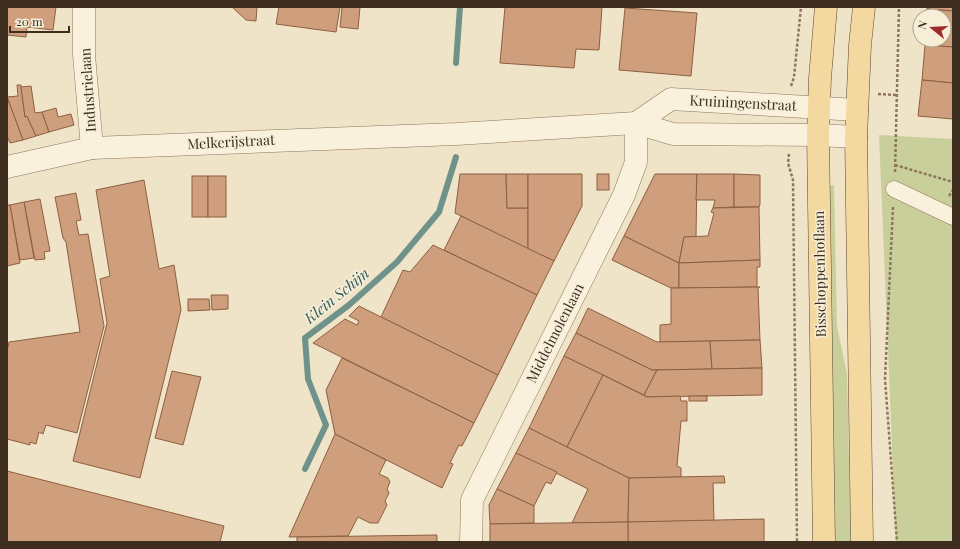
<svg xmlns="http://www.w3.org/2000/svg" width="960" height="549" font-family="'Playfair Display',serif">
  <rect width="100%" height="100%" fill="#f0e4c8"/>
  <g fill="#c9cf9b">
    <polygon points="879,135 953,139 953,542 896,542"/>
    <polygon points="834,185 837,326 847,374 851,542 834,542 828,186"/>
  </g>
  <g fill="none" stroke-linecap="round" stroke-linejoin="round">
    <g stroke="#6f938a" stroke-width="6">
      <polyline points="456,63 460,7"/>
      <polyline points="305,469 326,425 308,379 305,338 349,305 397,262 439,212 456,157"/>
    </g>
  </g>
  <g fill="#cf9f7d" stroke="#8d5f41">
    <polygon points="7,7 56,7 53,30 27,27 26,37 7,35"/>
    <polygon points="232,7 257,7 256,21 246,20"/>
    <polygon points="279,7 340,7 336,32 276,24"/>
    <polygon points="342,7 360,7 358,29 340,27"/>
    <polygon points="505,7 602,7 599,50 576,49 574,68 500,63"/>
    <polygon points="927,7 953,7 953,11 927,9"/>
    <polygon points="625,8 697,13 691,76 619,70"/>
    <polygon points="927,9 953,11 953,47 925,45 925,40 944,40 944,16 927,16"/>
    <polygon points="925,45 953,47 953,83 922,80"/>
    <polygon points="922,80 953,83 953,119 918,116"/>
    <polygon points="17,85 21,85 25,117 27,116 36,136 23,140 7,97 18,96"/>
    <polygon points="31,86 35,113 42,112 49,132 36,136 27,116 25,117 21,87"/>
    <polygon points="7,97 23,140 10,143 7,136"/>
    <polygon points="56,108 58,117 71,114 74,125 49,132 42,112"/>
    <polygon points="460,174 506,174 507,208 528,208 528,249 455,213"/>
    <polygon points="506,174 528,174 528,208 507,208"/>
    <polygon points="528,174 582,174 582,206 554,261 528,249"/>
    <rect x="597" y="174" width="12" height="16"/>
    <polygon points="655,174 697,174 696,237 684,237 679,263 624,236"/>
    <polygon points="697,174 734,174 734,207 713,208 715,200 696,200"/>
    <polygon points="734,174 760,175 760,204 759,207 734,207"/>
    <rect x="192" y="176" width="16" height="41"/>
    <rect x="208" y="176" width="18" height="41"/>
    <polygon points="144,180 159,269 174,265 181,310 140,478 73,461 107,323 100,279 110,276 96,190"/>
    <polygon points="76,193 81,220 76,221 79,235 88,234 104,326 77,433 46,425 43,434 39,432 36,444 30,442 30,445 7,439 7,351 9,342 80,332 66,242 63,238 55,197"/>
    <polygon points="40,199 50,251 44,252 45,259 35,260 24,202"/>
    <polygon points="24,202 34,258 20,260 10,205"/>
    <polygon points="7,205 10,205 20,263 7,266"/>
    <polygon points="759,207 760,260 679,263 684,237 708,236 714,213 711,212 713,208"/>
    <polygon points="461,216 554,261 537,295 444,250"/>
    <polygon points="624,236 679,263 679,288 671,288 612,260"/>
    <polygon points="433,245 537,295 498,375 381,317 403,270 410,272"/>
    <polygon points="760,260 760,267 757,267 757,287 679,288 679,263"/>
    <polygon points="760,287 758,288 760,340 660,342 660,325 671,324 671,288"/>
    <polygon points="211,295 228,295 228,309 212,310"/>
    <polygon points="188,299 209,299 210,310 188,311"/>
    <polygon points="359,306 498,375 474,423 313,343 345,319 357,325 359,321 349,316"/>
    <polygon points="588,308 657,342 710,341 712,369 652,370 576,333"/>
    <polygon points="576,333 652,370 657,370 644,395 564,356"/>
    <polygon points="760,340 762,368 712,369 710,341"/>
    <polygon points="564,356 603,375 567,447 529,428"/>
    <polygon points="342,358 474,423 462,446 459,445 450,463 453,464 442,488 335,434 326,390"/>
    <polygon points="762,368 762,395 647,397 644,395 657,370"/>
    <polygon points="172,371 201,377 183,445 155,438"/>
    <polygon points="603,375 647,397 680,396 681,401 687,401 687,421 681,421 677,466 681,468 681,477 629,478 567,447"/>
    <rect x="689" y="396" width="18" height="5"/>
    <polygon points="529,428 629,478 628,522 572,523 588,489 516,453"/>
    <polygon points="335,434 386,460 379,474 388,478 390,482 387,489 389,493 385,501 387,505 378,523 370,523 358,517 348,536 289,537"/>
    <polygon points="516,453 557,472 551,484 546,482 534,506 497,489"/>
    <polygon points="7,471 224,526 220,542 7,542"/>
    <polygon points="724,476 725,483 713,483 714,521 628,522 629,478"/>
    <polygon points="497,489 534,506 534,523 490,524 489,505"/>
    <polygon points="764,519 764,542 628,542 628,522"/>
    <polygon points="628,522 628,542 490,542 490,524"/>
    <polygon points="437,535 437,542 297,542 297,537"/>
  </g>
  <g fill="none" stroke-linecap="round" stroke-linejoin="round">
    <g stroke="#8d765c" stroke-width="17">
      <polyline id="pedestrian" points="894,189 953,217"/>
    </g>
    <g stroke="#8d765c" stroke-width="23">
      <g id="minor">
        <polyline points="84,7 84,55 92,148"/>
        <polyline points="636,123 671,99 857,110"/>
        <polyline points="7,167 92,148 456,134 636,123 673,134 818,135 856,137"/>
        <polyline points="471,542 472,500 624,195 636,162 636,123"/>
      </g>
    </g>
    <g stroke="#5b4430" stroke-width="23">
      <g id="primary">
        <polyline points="824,542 818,135 820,78 826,7"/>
        <polyline points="862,542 856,137 860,45 864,7"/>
      </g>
    </g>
    <g stroke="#8d765c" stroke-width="2.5" stroke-dasharray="3 2" stroke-linecap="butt">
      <polyline points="791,86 794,77 801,7"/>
      <polyline points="878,94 897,95"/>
      <polyline points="789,154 788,163 793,180 797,542"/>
      <polyline points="895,165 953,182"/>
      <polyline points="895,172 899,7"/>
      <polyline points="949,196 953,190"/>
      <polyline points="893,207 885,379 897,542"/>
    </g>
    <use href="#pedestrian" stroke="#faf1dc" stroke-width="16"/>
    <use href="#minor" stroke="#faf1dc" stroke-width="22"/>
    <use href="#primary" stroke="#f3d9a0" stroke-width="22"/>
  </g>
  <g text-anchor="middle" stroke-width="3" stroke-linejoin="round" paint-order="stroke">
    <g font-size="14" fill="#3d2e20" stroke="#f7eed8">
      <text transform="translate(88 90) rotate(-94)" y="5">Industrielaan</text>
      <text transform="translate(743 103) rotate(3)" y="5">Kruiningenstraat</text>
      <text transform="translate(231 142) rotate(-3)" y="5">Melkerijstraat</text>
      <text transform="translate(820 274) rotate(-91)" y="5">Bisschoppenhoflaan</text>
      <text transform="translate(555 333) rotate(-63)" y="5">Middelmolenlaan</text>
    </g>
    <g font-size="15" font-style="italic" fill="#2f5d5a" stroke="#f7eed8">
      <text transform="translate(337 296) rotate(-39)" y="5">Klein Schijn</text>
    </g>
  </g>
  <rect width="960" height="549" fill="none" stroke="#3d2e20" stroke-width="16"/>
  <g transform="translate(932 28) rotate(288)"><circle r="19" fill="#f7eed8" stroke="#ada18e"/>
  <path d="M0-3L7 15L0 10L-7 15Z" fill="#9e2a2b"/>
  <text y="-6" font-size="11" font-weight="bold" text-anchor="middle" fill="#3d2e20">N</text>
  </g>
  <path d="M10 26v6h59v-6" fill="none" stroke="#3d2e20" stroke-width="2"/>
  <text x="16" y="26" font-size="12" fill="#3d2e20" stroke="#f7eed8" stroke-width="3" paint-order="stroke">20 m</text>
</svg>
